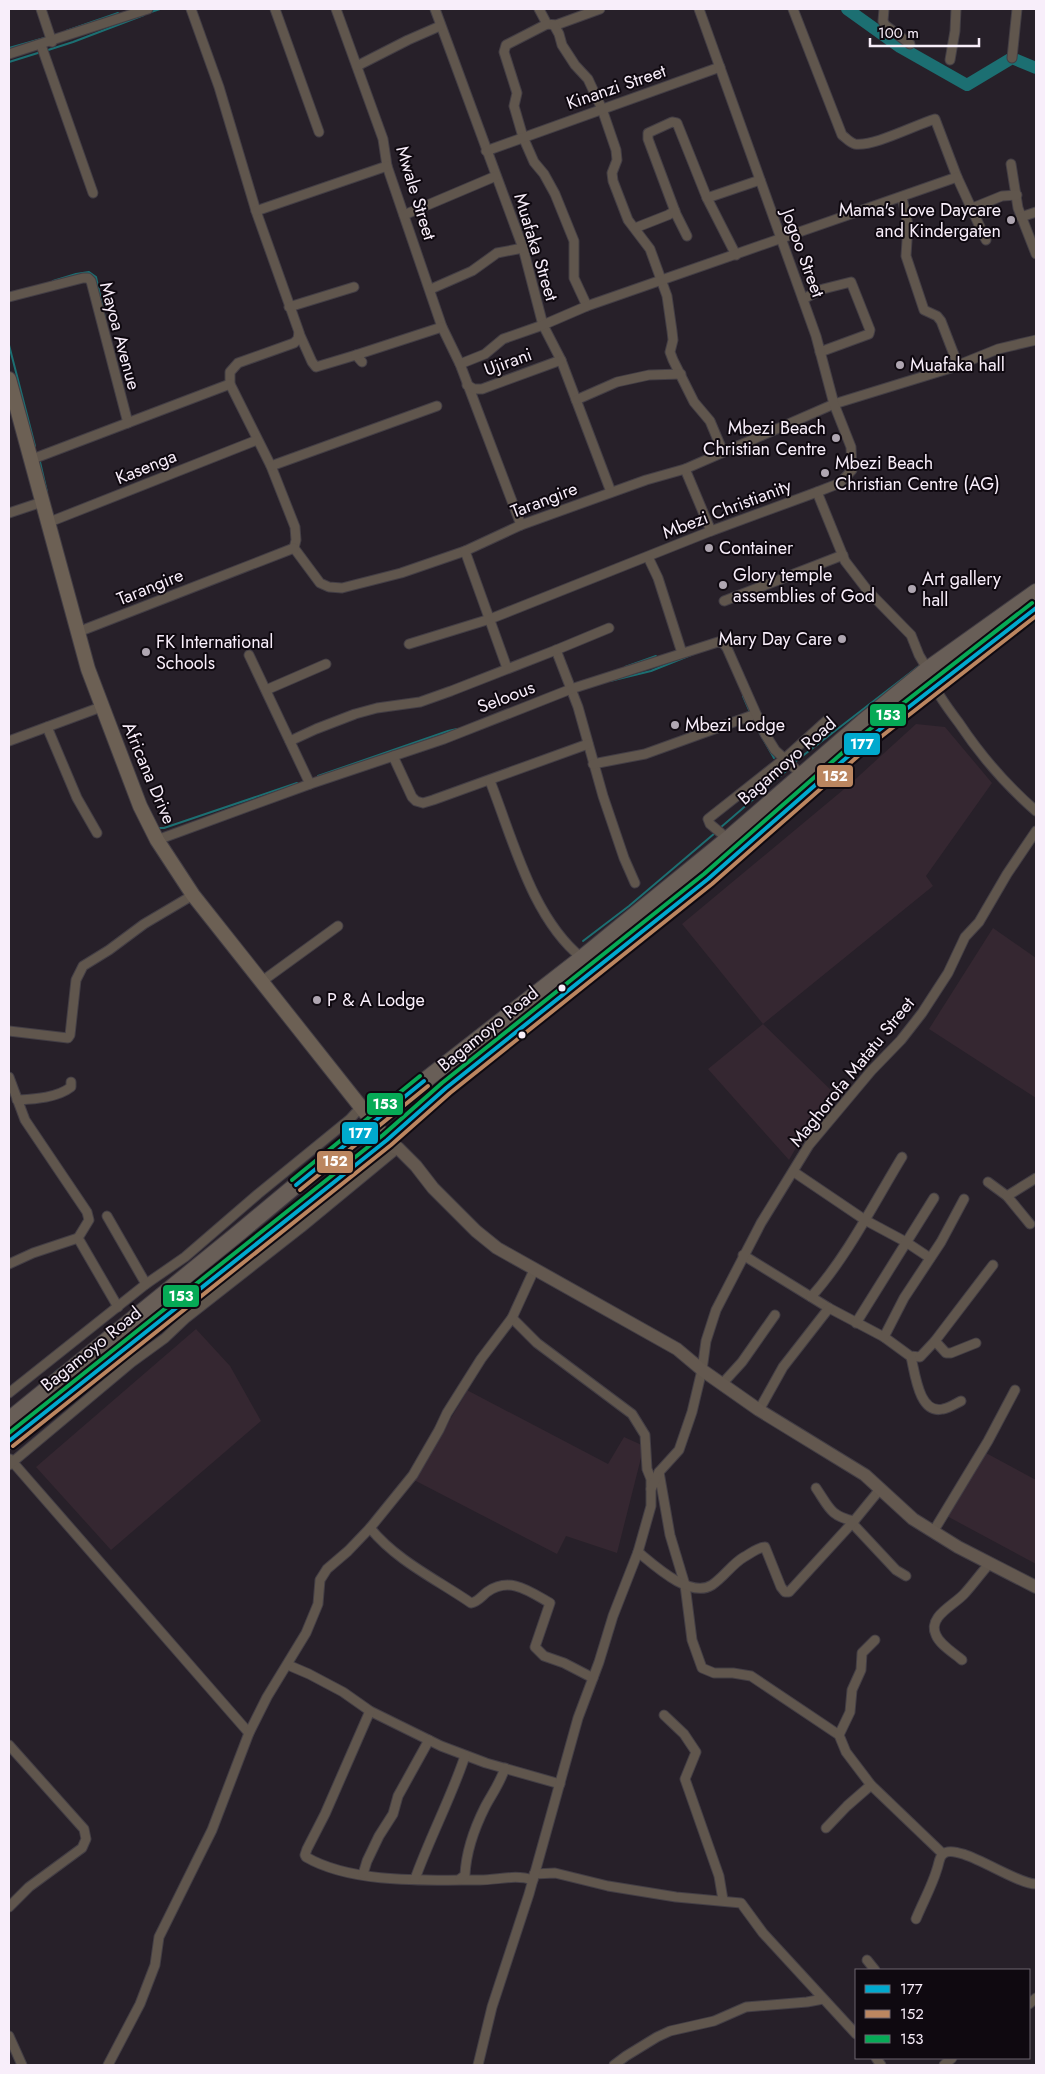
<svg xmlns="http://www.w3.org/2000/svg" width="1045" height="2074" font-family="Jost,sans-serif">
  <rect width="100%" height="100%" fill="#272029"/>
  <g fill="#352731">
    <polygon points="916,724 945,727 992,783 926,876 933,886 763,1024 836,1095 805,1132 789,1160 708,1069 763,1024 682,924 849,785"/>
    <polygon points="993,928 1036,958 1036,1098 929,1029"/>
    <polygon points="196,1329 230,1366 261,1421 111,1550 36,1467"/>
    <polygon points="463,1388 608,1464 624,1437 644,1446 617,1553 566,1536 557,1554 414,1480 466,1393"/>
    <polygon points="986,1453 1036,1480 1036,1564 945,1515"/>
  </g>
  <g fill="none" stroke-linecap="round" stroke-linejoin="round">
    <g stroke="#1c6f72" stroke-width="2">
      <polyline points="148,13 160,9"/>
      <polyline points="66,31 118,13"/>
      <polyline points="9,48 48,37"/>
      <polyline points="45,51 73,42 144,15"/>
      <polyline points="9,62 41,52"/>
      <polyline points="53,281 76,274 89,272 96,277 105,318"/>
      <polyline points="9,345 35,446"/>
      <polyline points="40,462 47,492"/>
      <polyline points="980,661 1036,620"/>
      <polyline points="625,667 656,656"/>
      <polyline points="610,681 651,671 696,653"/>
      <polyline points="743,696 750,712"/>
      <polyline points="754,723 774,758"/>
      <polyline points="796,761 919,666"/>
      <polyline points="318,776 448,731 457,729"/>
      <polyline points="158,828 164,828 297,783"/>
      <polyline points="720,828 786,771"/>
      <polyline points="583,941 629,906 715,833"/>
      <polyline points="51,1376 59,1369"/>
    </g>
    <polyline stroke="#1c6f72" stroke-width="12" points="847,9 900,47 967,85 1012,58 1036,68"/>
    <g stroke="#433e45" stroke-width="11">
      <g id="street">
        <polyline points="41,9 52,42"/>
        <polyline points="191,9 219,87 256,211 299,332 298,339 294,343 238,363 230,372 230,384 271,466 295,527 296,540 294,548"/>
        <polyline points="275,9 319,132"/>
        <polyline points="336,9 383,139 387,166 442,327 460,364 521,525"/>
        <polyline points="435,9 523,248 543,325 561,360 611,492"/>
        <polyline points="539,9 547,24 556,25 600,9"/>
        <path d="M 793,9 L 842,135 C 846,138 850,143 855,144 C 873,147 915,125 935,119 L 957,177 L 986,240"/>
        <polyline points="884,9 883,21 885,25 910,44"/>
        <polyline points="547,24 506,45 504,52 517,93 514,106 523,137 534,162 544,174 555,194 574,241 574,278 587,306"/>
        <polyline points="554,25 559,34 562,45 575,65 588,79 602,109 616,150 617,160 612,173 613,181 628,220 650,249 667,296 672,331 673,340 670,352 673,360 694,402 710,421 723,452"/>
        <polyline points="41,45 93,193"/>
        <polyline points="9,54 148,9"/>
        <polyline points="1012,58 1017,9"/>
        <polyline points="950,60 955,31 956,9"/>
        <polyline points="357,66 408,40 440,26"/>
        <polyline points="486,151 720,67"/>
        <polyline points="1011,164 1018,208 1036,254"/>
        <polyline points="902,197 908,225 906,256 924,310 937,316 941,321 958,365"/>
        <polyline points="707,198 736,255"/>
        <polyline points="970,209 1002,196 1017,195"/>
        <polyline points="256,211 387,166"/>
        <polyline points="404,215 496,176"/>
        <polyline points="1021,217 1036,212"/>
        <polyline points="635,228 668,215 675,211"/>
        <polyline points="687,236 676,214 648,139 648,133 672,122 677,123 707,198 760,180"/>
        <polyline points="431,289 472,271 497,253 523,248"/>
        <polyline points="9,297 83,278 88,278 91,281 128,423"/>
        <polyline points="803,299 823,289 851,282 870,330 869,334 820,352"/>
        <polyline points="289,307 354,287"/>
        <polyline points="299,333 312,362 316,367 356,355 362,362"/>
        <polyline points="356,355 442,327"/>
        <polyline points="460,364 485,354 503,339 543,325 587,306 957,177"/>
        <polyline points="467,385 474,389 482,389 561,360"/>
        <polyline points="576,400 617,382 649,375 681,374"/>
        <polyline points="30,460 230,384"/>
        <polyline points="271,466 437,406"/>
        <polyline points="685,469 711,531"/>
        <polyline points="817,492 845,561 868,591 911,635 919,655 929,672"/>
        <polyline points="9,513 42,502"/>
        <polyline points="47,523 257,440"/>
        <polyline points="294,548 320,583 329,587 342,588 401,573 465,551 521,525 646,480 685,469 834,404 951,368 998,349 1036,340"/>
        <polyline points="465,551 507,668"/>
        <polyline points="648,557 658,578 682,653"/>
        <polyline points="724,601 843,555"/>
        <polyline points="78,632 294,548"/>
        <polyline points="409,644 490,619 711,531 817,492 840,483 852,470 851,447 834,404 816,336 699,9"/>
        <polyline points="556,650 578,707 603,796 624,858 635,883"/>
        <polyline points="249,655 310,784"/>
        <path d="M 933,684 C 940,698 950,711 959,723 C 981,756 1006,785 1036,811"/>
        <polyline points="266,690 326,664"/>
        <polyline points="47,727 77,798 97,833"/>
        <polyline points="9,741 101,707"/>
        <polyline points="290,741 316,729 355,714 377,708 420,702 451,691 556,650 609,628"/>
        <polyline points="393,756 412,797 416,801 423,803 433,800 588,744"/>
        <polyline points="593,764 645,754 756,714"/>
        <path d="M 490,781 C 513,839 532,918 582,958"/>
        <polyline points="728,839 710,824 708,819 784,759 826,721"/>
        <polyline points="157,840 310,784 444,739 571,689 718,642 723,643 727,648 765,734 775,750 801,774"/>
        <polyline points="261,982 338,926"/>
        <polyline points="9,1031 68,1038 70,1035 76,980 83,966 109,950 144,924 193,895"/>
        <polyline points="9,1077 25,1120 87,1212 89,1220 78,1238 118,1307"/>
        <path d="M 17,1100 C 34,1099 57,1098 71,1087 L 71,1082"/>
        <polyline points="794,1172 865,1220 906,1242 930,1258"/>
        <polyline points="988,1182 1007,1196 1030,1224"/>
        <polyline points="1007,1196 1036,1178"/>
        <polyline points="107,1216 146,1284"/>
        <polyline points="743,1255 829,1308 884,1337 910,1356 920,1357 935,1341"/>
        <polyline points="9,1264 33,1253 78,1238"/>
        <path d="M 811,1297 C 847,1257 874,1203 902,1157"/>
        <polyline points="512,1318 537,1343 632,1414 645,1435 647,1469 651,1479 651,1489"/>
        <polyline points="856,1323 934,1198"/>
        <polyline points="884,1337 904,1298 941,1242 964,1199"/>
        <polyline points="976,1343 951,1353 946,1353 935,1341 993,1265"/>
        <path d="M 911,1357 C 915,1373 919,1415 943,1409 C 949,1408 955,1404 961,1401"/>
        <polyline points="722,1384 742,1362 775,1315"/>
        <polyline points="9,1393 146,1284 185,1257 258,1194 350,1119 361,1107"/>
        <polyline points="759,1410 783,1367 829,1308"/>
        <polyline points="10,1459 249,1733"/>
        <polyline points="9,1465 132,1362 165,1338 185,1319 301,1228 398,1148"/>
        <polyline points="659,1472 670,1535 685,1585 692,1640 702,1668 714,1673 733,1673 751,1676 839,1735 846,1752 871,1785 943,1854"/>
        <path d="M 816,1488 C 829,1507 830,1516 854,1521"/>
        <polyline points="852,1523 896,1570 906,1576"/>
        <path d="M 370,1528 C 397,1561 436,1579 471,1603 C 478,1602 482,1596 487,1592 C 510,1576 529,1591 550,1603 L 535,1647 L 544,1656 L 564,1663 L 593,1678"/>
        <polyline points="933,1532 988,1441 1015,1390"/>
        <path d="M 638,1552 C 654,1565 690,1599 712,1585 C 724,1577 732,1564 744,1557 C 751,1553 757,1548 765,1547 L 781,1587 L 785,1592 L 789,1592 L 854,1521 L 881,1488"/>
        <path d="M 962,1660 C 954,1653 940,1645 936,1635 C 927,1616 955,1605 965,1593 C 974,1583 981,1573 990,1563"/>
        <polyline points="288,1665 309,1674 343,1692 370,1711 441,1746 486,1763 560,1784"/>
        <path d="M 370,1711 L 325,1814 L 307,1849 L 305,1855 L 306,1857 C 352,1884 428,1880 480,1880 C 498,1880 515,1874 533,1880"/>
        <polyline points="664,1715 684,1734 696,1752 685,1779 719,1876 723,1900"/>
        <polyline points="839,1735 850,1712 852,1690 861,1670 862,1653 875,1640"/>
        <polyline points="9,1745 84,1829 86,1839 82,1848 29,1887 9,1907"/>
        <polyline points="826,1828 847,1806 871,1785"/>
        <polyline points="363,1874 367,1861 379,1836 393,1814 398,1796 429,1740"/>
        <polyline points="534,1874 555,1873 608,1886 676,1897 741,1903 763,1933 856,2034"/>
        <path d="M 415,1879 C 430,1837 451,1798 465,1756"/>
        <path d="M 460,1879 L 465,1875 C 466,1853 475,1827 485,1807 C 492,1794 500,1783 505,1768"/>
        <path d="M 916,1919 C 923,1902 932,1886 937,1869 C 939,1864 939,1857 943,1854 C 957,1841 1014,1884 1036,1884"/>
        <polyline points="867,1960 875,1970"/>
        <polyline points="1029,2004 1036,1998"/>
        <polyline points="9,2036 22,2065"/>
        <polyline points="876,2058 881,2065"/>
        <polyline points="108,2065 140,2004 155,1965 159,1937 212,1830 249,1733 267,1697 306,1633 318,1604 320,1580 327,1569 348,1551 370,1528 413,1475 439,1430 447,1413 481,1359 512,1318 534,1270"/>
        <polyline points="478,2065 492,2007 529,1894 578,1718 599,1662 613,1616 638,1552 651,1506 651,1489 659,1472 679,1450 692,1412 702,1370 706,1341 716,1310 761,1223 809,1145 871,1071 901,1040 922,1013 948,973 965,937 979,922 1007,874 1036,831"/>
        <polyline points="614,2065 626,2056 657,2037 670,2031 714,2021 746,2007 807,2002 823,1999"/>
        <polyline points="944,2065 952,2058"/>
      </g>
    </g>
    <g stroke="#433e45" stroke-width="14">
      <polyline id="secondary" points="387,1140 393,1147 398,1148 416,1166 433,1188 476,1231 497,1248 677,1349 702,1370 759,1410 865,1475 913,1519 958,1547 1036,1587"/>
    </g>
    <g stroke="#433e45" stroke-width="16">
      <polyline id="primary" points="9,379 88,669 140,806 157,840 193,895 387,1140"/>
    </g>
    <g stroke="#433e45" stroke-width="18">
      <g id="highway">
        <polyline points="9,1420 235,1236 373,1121 582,958 728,839 863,722 928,669 1036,592"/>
        <polyline points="9,1441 387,1140 446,1088 708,879 869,738 934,686 1036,608"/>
      </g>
    </g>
    <use href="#street" stroke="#60564d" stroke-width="9"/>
    <use href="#secondary" stroke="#63584f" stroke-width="12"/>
    <use href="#primary" stroke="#6c6054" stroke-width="14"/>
    <use href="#highway" stroke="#685e57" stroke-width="16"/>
    <g stroke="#0f0910" stroke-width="8">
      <g id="bus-1">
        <polyline points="296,1185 424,1081"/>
        <polyline points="9,1441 387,1140 446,1088 708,879 869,738 1036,608"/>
      </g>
    </g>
    <g stroke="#0f0910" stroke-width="8">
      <g id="bus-2">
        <polyline points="300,1190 428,1086"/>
        <polyline points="13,1446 391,1145 450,1093 712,884 873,743 1036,616"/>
      </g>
    </g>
    <g stroke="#0f0910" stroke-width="8">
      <g id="bus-3">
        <polyline points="292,1180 420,1076"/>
        <polyline points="9,1433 383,1135 442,1083 704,874 865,733 1032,603"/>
      </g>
    </g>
    <use href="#bus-1" stroke="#00a9ce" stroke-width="4"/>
    <use href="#bus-2" stroke="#bb8660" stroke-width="4"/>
    <use href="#bus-3" stroke="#06aa56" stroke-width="4"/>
  </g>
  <g fill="#afa6b1" stroke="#0f0910" stroke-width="2">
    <circle cx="1011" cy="220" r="5"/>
    <circle cx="900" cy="365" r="5"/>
    <circle cx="836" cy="438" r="5"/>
    <circle cx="825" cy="473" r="5"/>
    <circle cx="709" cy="548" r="5"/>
    <circle cx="723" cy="585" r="5"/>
    <circle cx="912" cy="589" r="5"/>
    <circle cx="842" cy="639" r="5"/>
    <circle cx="146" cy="652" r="5"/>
    <circle cx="675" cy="725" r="5"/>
    <circle cx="317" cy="1000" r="5"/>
  </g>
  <g fill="#f8eefa" stroke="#0f0910" stroke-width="2">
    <circle cx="562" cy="988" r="4.5"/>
    <circle cx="522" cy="1035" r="4.5"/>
  </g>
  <g text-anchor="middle" stroke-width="4" stroke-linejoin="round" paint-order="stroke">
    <g font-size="18" fill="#f8eefa" stroke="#0f0910">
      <text transform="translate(616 87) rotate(-19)" y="6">Kinanzi Street</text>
      <text transform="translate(416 193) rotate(73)" y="6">Mwale Street</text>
      <text transform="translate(536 247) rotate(73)" y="6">Muafaka Street</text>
      <text transform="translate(803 253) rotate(70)" y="6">Jogoo Street</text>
      <text transform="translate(120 336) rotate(75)" y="6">Mayoa Avenue</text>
      <text transform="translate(508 362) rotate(-20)" y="6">Ujirani</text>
      <text transform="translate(146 467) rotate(-22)" y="6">Kasenga</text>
      <text transform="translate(544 500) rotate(-21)" y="6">Tarangire</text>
      <text transform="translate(727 509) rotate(-21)" y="6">Mbezi Christianity</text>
      <text transform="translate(150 587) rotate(-22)" y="6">Tarangire</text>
      <text transform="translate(506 697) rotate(-21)" y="6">Seloous</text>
      <text transform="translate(787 761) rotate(-41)" y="6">Bagamoyo Road</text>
      <text transform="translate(149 773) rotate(67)" y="6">Africana Drive</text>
      <text transform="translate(488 1029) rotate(-39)" y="6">Bagamoyo Road</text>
      <text transform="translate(852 1072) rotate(-51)" y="6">Maghorofa Matatu Street</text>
      <text transform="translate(91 1349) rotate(-39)" y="6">Bagamoyo Road</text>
    </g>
    <g font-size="18" fill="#f8eefa" stroke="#0f0910" text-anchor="start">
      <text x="1001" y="216" text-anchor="end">Mama's Love Daycare<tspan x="1001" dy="21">and Kindergaten</tspan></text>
      <text x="910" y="371">Muafaka hall</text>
      <text x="826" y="434" text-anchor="end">Mbezi Beach<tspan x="826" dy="21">Christian Centre</tspan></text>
      <text x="835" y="469">Mbezi Beach<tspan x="835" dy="21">Christian Centre (AG)</tspan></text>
      <text x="719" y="554">Container</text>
      <text x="733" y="581">Glory temple<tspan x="733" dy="21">assemblies of God</tspan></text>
      <text x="922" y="585">Art gallery<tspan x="922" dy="21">hall</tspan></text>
      <text x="832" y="645" text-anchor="end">Mary Day Care</text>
      <text x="156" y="648">FK International<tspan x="156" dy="21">Schools</tspan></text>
      <text x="685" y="731">Mbezi Lodge</text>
      <text x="327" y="1006">P &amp; A Lodge</text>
    </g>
  </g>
  <g stroke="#0f0910" stroke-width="2">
    <rect x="869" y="703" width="38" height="24" rx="5" fill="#06aa56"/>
    <rect x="843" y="732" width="38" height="24" rx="5" fill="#00a9ce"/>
    <rect x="816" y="764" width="38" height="24" rx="5" fill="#bb8660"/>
    <rect x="366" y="1092" width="38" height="24" rx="5" fill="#06aa56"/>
    <rect x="341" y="1121" width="38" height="24" rx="5" fill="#00a9ce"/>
    <rect x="316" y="1150" width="38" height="24" rx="5" fill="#bb8660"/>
    <rect x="162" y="1284" width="38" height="24" rx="5" fill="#06aa56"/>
  </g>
  <g font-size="14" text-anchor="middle" font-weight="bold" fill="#fff">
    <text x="888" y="720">153</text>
    <text x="862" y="749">177</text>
    <text x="835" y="781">152</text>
    <text x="385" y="1109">153</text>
    <text x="360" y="1138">177</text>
    <text x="335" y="1166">152</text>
    <text x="181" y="1301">153</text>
  </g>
  <rect width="1045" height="2074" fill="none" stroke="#f8eefa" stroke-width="20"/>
  <rect x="855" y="1969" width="175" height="90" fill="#0f0910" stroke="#6c656e"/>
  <rect x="865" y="1985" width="25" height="8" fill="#00a9ce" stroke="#6c656e"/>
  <text x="900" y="1994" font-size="15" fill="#f8eefa">177</text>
  <rect x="865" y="2010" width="25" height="8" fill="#bb8660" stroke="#6c656e"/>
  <text x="900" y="2019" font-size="15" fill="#f8eefa">152</text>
  <rect x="865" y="2035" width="25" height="8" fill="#06aa56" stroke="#6c656e"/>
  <text x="900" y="2044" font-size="15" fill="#f8eefa">153</text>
  <path d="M870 38v8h109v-8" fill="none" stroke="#f8eefa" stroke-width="2.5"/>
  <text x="878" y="38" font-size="15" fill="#f8eefa" stroke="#0f0910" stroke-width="4" paint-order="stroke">100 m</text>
</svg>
